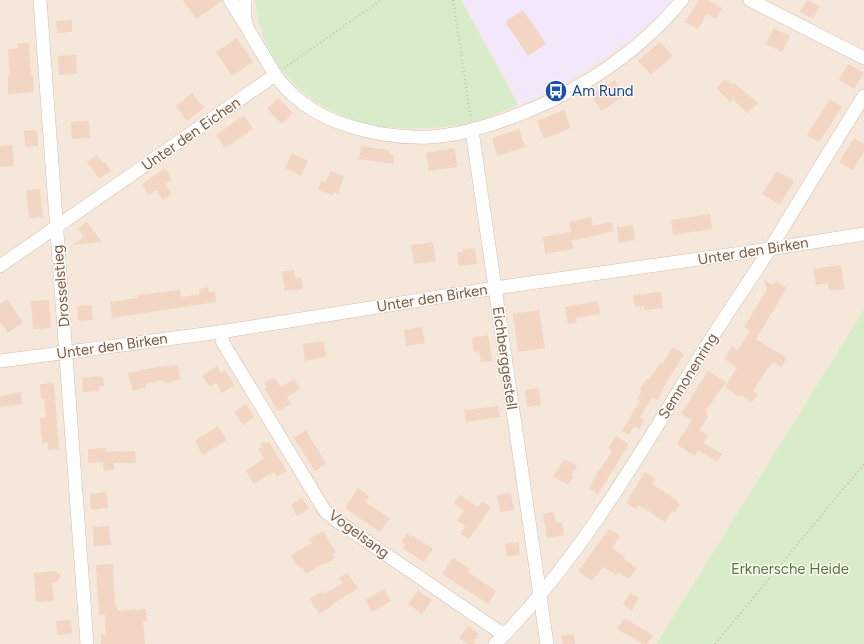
<svg xmlns="http://www.w3.org/2000/svg" width="864" height="644" font-family="Figtree,sans-serif">
  <rect width="100%" height="100%" fill="#fdf6ec"/>
  <polygon fill="#f5e8da" points="0,0 864,0 864,309 656,644 0,644"/>
  <polygon fill="#f3e8fa" points="462,0 674,0 669,6 629,41 590,68 566,83 539,96 519,105 508,83"/>
  <g fill="#d8ecc9">
    <path d="M 255,0 L 461,0 L 518,105 C 500,112 483,121 464,124 C 434,130 388,130 358,122 C 352,121 347,117 341,115 C 292,94 261,54 255,0 Z"/>
    <polygon points="864,309 864,644 656,644"/>
  </g>
  <g fill="#f3d5c3">
    <polygon points="183,0 222,0 222,1 196,19"/>
    <polygon points="699,0 708,0 722,8 716,19 706,14 698,29 685,22"/>
    <polygon points="807,0 820,6 813,19 800,12"/>
    <polygon points="523,10 546,44 528,56 505,22"/>
    <polygon points="72,20 72,32 57,33 56,21"/>
    <polygon points="774,28 790,36 782,52 766,44"/>
    <polygon points="237,38 253,62 232,76 216,52"/>
    <polygon points="660,42 673,56 651,75 638,61"/>
    <polygon points="17,43 29,43 31,75 33,75 34,92 8,94 8,76 10,76 8,49 18,48"/>
    <polygon points="76,55 77,74 59,75 58,56"/>
    <polygon points="848,64 864,73 854,89 839,80"/>
    <polygon points="726,79 732,85 734,83 758,103 747,113 733,99 730,102 716,88"/>
    <polygon points="615,80 625,96 601,111 591,95"/>
    <polygon points="192,93 204,108 187,121 176,106"/>
    <polygon points="278,98 293,113 282,124 267,109"/>
    <polygon points="830,99 842,107 819,142 807,135"/>
    <polygon points="564,110 571,128 544,139 537,121"/>
    <polygon points="244,115 253,129 225,148 216,135"/>
    <polygon points="89,121 90,138 72,139 71,122"/>
    <polygon points="519,129 525,147 497,156 492,138"/>
    <polygon points="37,130 38,146 25,147 24,131"/>
    <polygon points="854,138 864,144 864,152 853,170 839,162"/>
    <polygon points="12,145 14,166 0,167 0,146"/>
    <polygon points="361,146 389,150 389,154 394,155 393,164 359,159"/>
    <polygon points="455,148 457,167 429,171 426,153"/>
    <polygon points="292,153 308,161 301,176 285,168"/>
    <polygon points="97,155 103,163 105,162 111,171 99,179 87,162"/>
    <polygon points="165,168 172,180 165,184 172,194 163,200 156,190 149,195 142,184"/>
    <polygon points="330,171 344,176 338,194 334,192 333,195 318,190 321,181 326,182"/>
    <polygon points="777,171 794,181 780,205 762,194"/>
    <polygon points="40,189 43,217 29,218 26,190"/>
    <polygon points="710,214 712,229 673,235 671,220"/>
    <polygon points="591,217 593,226 611,222 614,231 571,241 574,249 545,254 543,237 571,232 569,222"/>
    <polygon points="87,222 102,242 72,245 84,237 78,229"/>
    <polygon points="633,225 635,240 619,243 617,227"/>
    <polygon points="433,242 436,261 414,264 411,245"/>
    <polygon points="475,248 477,264 459,266 457,253 463,252 463,249"/>
    <polygon points="841,265 845,289 829,291 828,283 816,285 813,269"/>
    <polygon points="294,270 295,278 301,277 303,289 285,291 282,272"/>
    <polygon points="764,280 773,285 776,281 787,288 756,339 787,358 781,367 774,362 768,368 753,391 758,394 752,402 741,395 740,397 725,387 737,368 724,359 732,346 738,350 750,331 744,327 767,290"/>
    <polygon points="208,287 209,292 215,292 216,302 112,318 110,302 138,298 137,295 180,290 181,297 200,294 199,289"/>
    <polygon points="661,292 663,308 645,310 644,306 635,307 633,295"/>
    <polygon points="7,299 23,322 8,333 0,322 0,304"/>
    <polygon points="49,300 51,328 33,329 31,301"/>
    <polygon points="598,301 600,314 576,318 577,323 568,324 565,307"/>
    <polygon points="92,305 93,320 78,321 77,306"/>
    <polygon points="539,310 545,348 518,352 513,314"/>
    <polygon points="422,327 425,343 406,346 404,330"/>
    <polygon points="488,335 492,361 481,362 479,351 474,352 472,338"/>
    <polygon points="324,341 326,357 305,361 303,344"/>
    <polygon points="673,347 684,354 663,388 664,389 657,400 652,398 640,417 645,420 639,429 634,426 629,435 622,431 640,401 637,399 642,391 640,389 647,378 649,380 660,363 662,364"/>
    <polygon points="178,365 180,380 165,383 164,380 145,384 146,387 133,391 128,373 157,367"/>
    <polygon points="217,366 221,373 225,370 234,385 222,393 216,383 210,387 202,376"/>
    <polygon points="708,371 726,382 706,410 708,417 699,430 708,435 704,443 722,454 717,462 698,450 695,456 677,445 679,442 678,442 692,420 681,414"/>
    <polygon points="98,376 103,377 104,386 99,386 99,391 83,392 82,378"/>
    <polygon points="274,377 281,387 294,379 300,389 287,397 291,404 278,411 265,389 267,387 264,383"/>
    <polygon points="54,383 59,449 48,450 48,442 42,443 40,418 46,418 44,399 41,399 40,384"/>
    <polygon points="539,388 541,405 527,407 525,390"/>
    <polygon points="21,392 22,404 0,407 0,396"/>
    <polygon points="246,404 254,417 243,425 234,412"/>
    <polygon points="498,406 500,417 466,422 464,410"/>
    <polygon points="218,426 227,440 203,455 195,441"/>
    <polygon points="306,430 326,464 315,471 294,438"/>
    <polygon points="616,436 629,444 598,494 589,488 597,474 597,472 600,470 612,451 608,448"/>
    <polygon points="261,442 266,444 269,442 287,471 277,477 274,472 254,484 246,471 264,458 258,449 261,447"/>
    <polygon points="106,448 106,452 135,451 136,463 114,463 114,470 104,471 103,462 88,463 88,449"/>
    <polygon points="565,459 577,466 571,475 574,477 568,485 553,476"/>
    <polygon points="645,472 656,479 652,484 678,501 677,502 680,504 675,512 672,511 665,522 639,505 636,509 626,503"/>
    <polygon points="358,488 369,496 365,502 390,518 380,532 345,508"/>
    <polygon points="107,492 108,508 91,510 90,494"/>
    <polygon points="511,493 514,510 500,512 497,495"/>
    <polygon points="460,495 478,507 482,501 491,507 469,539 460,534 465,526 457,520 464,511 454,504"/>
    <polygon points="302,498 309,509 297,516 291,505"/>
    <polygon points="554,512 556,523 562,522 564,535 547,538 543,514"/>
    <polygon points="109,526 111,545 94,546 93,527"/>
    <polygon points="609,529 620,536 612,548 625,557 624,559 637,568 629,579 618,572 616,575 603,567 592,581 578,571"/>
    <polygon points="323,531 336,552 333,554 335,558 325,564 325,563 306,574 303,568 301,569 298,564 297,565 291,555 312,543 309,539"/>
    <polygon points="407,534 411,537 412,535 433,549 424,562 403,548 405,545 401,542"/>
    <polygon points="519,542 520,555 507,557 505,544"/>
    <polygon points="453,558 470,569 468,572 496,591 488,604 442,574"/>
    <polygon points="113,564 115,605 117,605 117,611 146,609 147,621 143,621 145,644 101,644 101,635 106,635 105,615 99,615 96,565"/>
    <polygon points="55,571 60,574 60,576 58,581 52,583 54,601 36,602 34,573"/>
    <polygon points="347,573 358,588 331,605 332,606 319,614 310,599 323,591 324,594 343,583 339,578"/>
    <polygon points="384,589 391,601 372,612 365,600"/>
    <polygon points="418,590 432,600 422,614 408,604"/>
    <polygon points="630,593 639,598 632,610 623,605"/>
    <polygon points="624,618 653,635 647,644 643,644 617,629"/>
    <polygon points="71,620 72,634 57,635 56,621"/>
    <polygon points="468,626 479,634 473,644 467,644 459,638"/>
    <polygon points="574,634 575,644 563,644 561,636"/>
  </g>
  <g fill="none" stroke-linecap="round" stroke-linejoin="round">
    <g stroke="#d1beb0" stroke-width="14">
      <g id="minor">
        <polyline points="40,0 87,644"/>
        <polyline points="230,0 245,24"/>
        <path d="M 245,0 C 244,9 244,18 247,27 C 250,34 255,41 259,48 C 266,59 272,71 280,81 C 299,105 326,120 356,128 C 380,135 405,138 430,137 C 448,136 470,131 486,126 C 561,103 632,61 682,0"/>
        <polyline points="750,0 864,58"/>
        <polyline points="472,130 547,644"/>
        <polyline points="0,266 275,75"/>
        <polyline points="220,332 223,343 325,511 337,521 504,635"/>
        <polyline points="0,361 220,332 495,288 769,249 864,234"/>
        <path d="M 495,644 C 577,563 634,463 694,366 C 718,326 745,288 770,249 C 801,198 832,147 864,96"/>
      </g>
    </g>
    <g stroke="#d9b8a5" stroke-width="2" stroke-dasharray="1 3" stroke-linecap="butt">
      <polyline points="453,0 471,119"/>
      <polyline points="284,68 381,0"/>
      <polyline points="715,644 864,464"/>
    </g>
    <use href="#minor" stroke="#fff" stroke-width="13"/>
  </g>
  <defs>
    <g id="bus-disc" transform="scale(1.15)"><circle r="9.5" fill="#1a4fb4" stroke="#fffaf3"/><path d="M-5-6H5V4H4V6H2V4H-2V6H-4V4H-5ZM-3.5-4V0h7V-4ZM-3.5 1.2v1.5H-2V1.2ZM2 1.2v1.5H3.5V1.2Z" fill="#fff"/></g>
  </defs>
  <g fill-rule="evenodd">
    <use href="#bus-disc" x="556" y="91"/>
  </g>
  <g text-anchor="middle" stroke-width="3" stroke-linejoin="round" paint-order="stroke">
    <g font-size="15" fill="#164399" stroke="#fffaf3" text-anchor="start">
      <text x="572" y="96">Am Rund</text>
    </g>
    <g font-size="15" fill="#7a5c4d" stroke="#fffaf3">
      <text transform="translate(191 134) rotate(-35)" y="5">Unter den Eichen</text>
      <text transform="translate(753 251) rotate(-9)" y="5">Unter den Birken</text>
      <text transform="translate(61 286) rotate(-95)" y="5">Drosselstieg</text>
      <text transform="translate(432 298) rotate(-9)" y="5">Unter den Birken</text>
      <text transform="translate(112 346) rotate(-8)" y="5">Unter den Birken</text>
      <text transform="translate(505 358) rotate(82)" y="5">Eichberggestell</text>
      <text transform="translate(688 376) rotate(-58)" y="5">Semnonenring</text>
      <text transform="translate(359 534) rotate(36)" y="5">Vogelsang</text>
    </g>
    <g font-size="15" fill="#537a41" stroke="#fffaf3">
      <text x="790" y="574">Erknersche Heide</text>
    </g>
  </g>
</svg>
